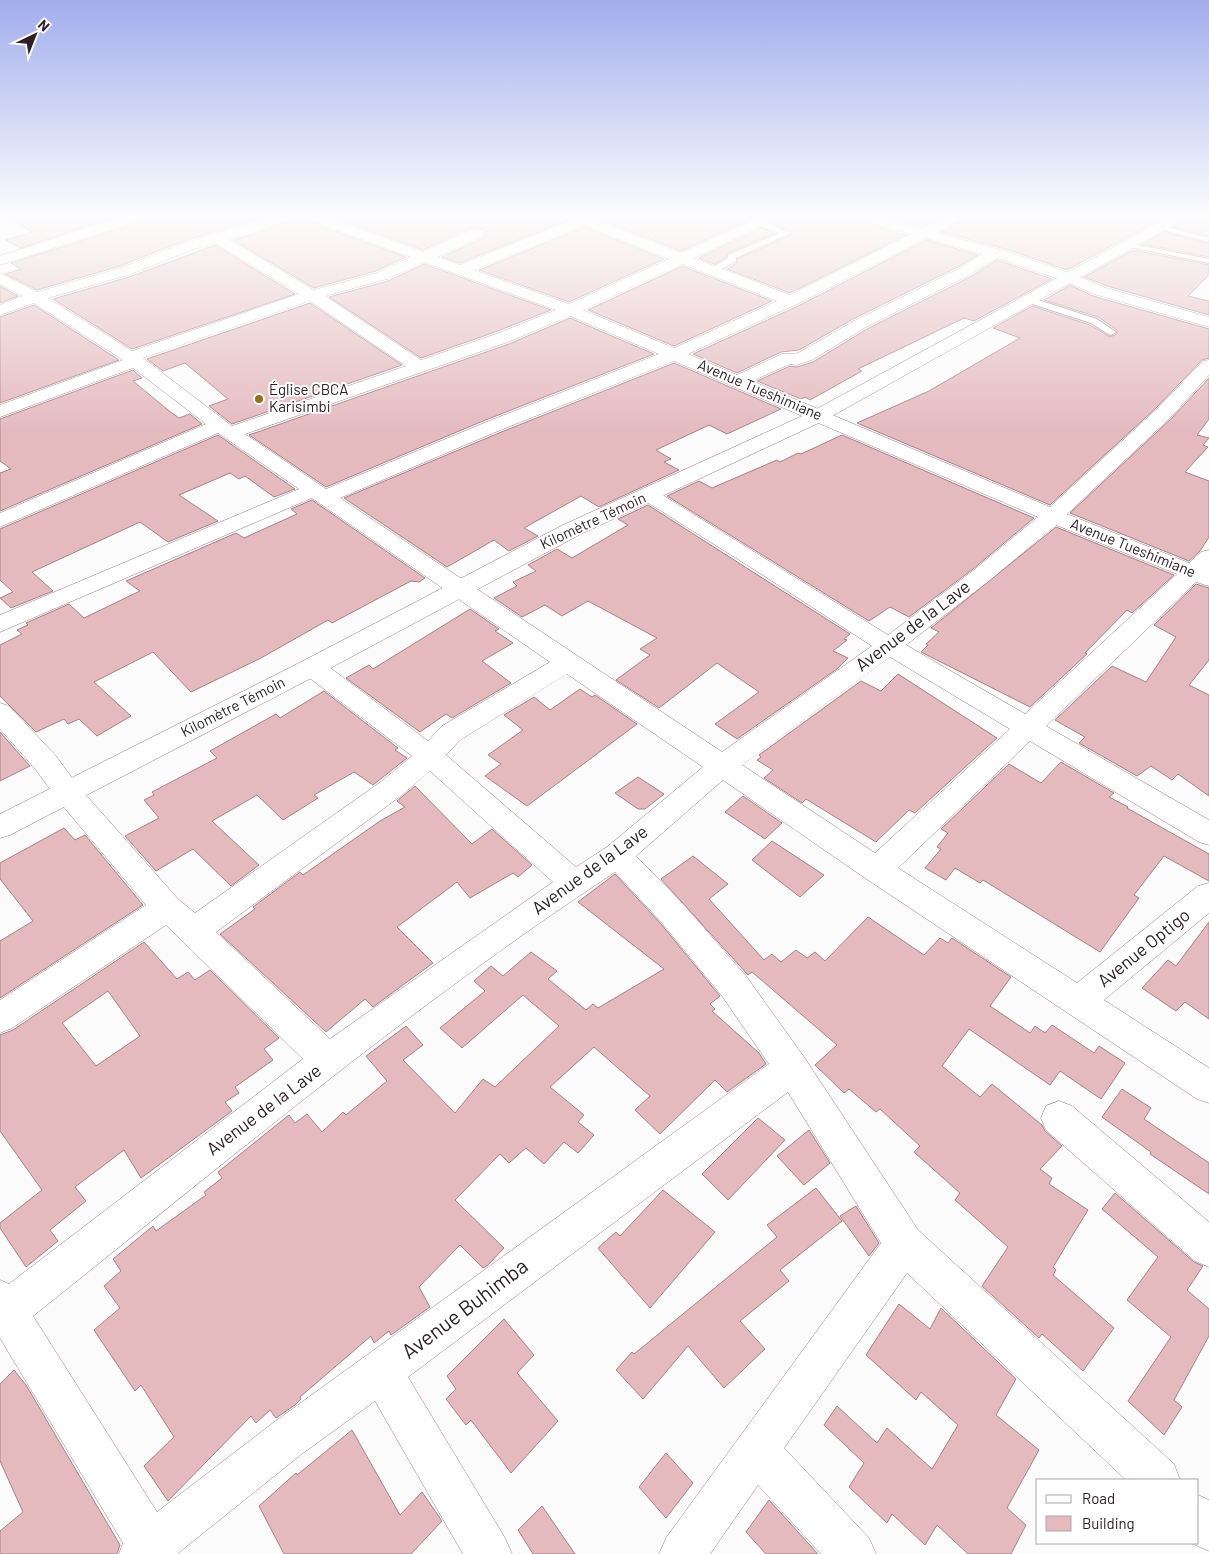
<svg xmlns="http://www.w3.org/2000/svg" width="1209" height="1554" font-family="Barlow,sans-serif">
  <rect width="100%" height="100%" fill="#fbfbfb"/>
  <g fill="#e4babf" stroke="#a78085" fill-rule="evenodd">
    <polygon points="3,214 122,214 20,248 6,240 32,232"/>
    <polygon points="154,214 272,214 178,243 120,266 37,290 5,274 21,269 11,263 151,219"/>
    <polygon points="326,214 559,214 568,220 460,263 442,257 483,238 486,234 484,229 471,228 423,250"/>
    <polygon points="600,214 761,214 681,251 599,219"/>
    <polygon points="787,214 843,214 847,219 906,235 790,293 727,269 737,263 738,259 792,235 792,231 771,223"/>
    <polygon points="878,214 946,214 923,227"/>
    <polygon points="972,214 1170,214 1067,270 1009,250 942,232"/>
    <polygon points="1195,214 1209,214 1209,236 1174,227"/>
    <polygon points="300,219 406,257 376,271 314,288 233,240"/>
    <polygon points="584,227 664,259 569,302 479,270"/>
    <polygon points="760,228 775,233 727,253 726,257 714,264 699,258"/>
    <polygon points="1164,232 1209,244 1209,257 1143,244"/>
    <polygon points="926,240 978,255 960,266 853,319 799,350 781,352 737,373 693,354 798,306"/>
    <polygon points="215,245 295,294 132,349 53,299 132,276"/>
    <polygon points="1133,250 1209,265 1208,276 1188,296 1209,301 1209,315 1107,286 1084,277"/>
    <polygon points="997,260 1052,279 974,321 964,318 858,369 862,371 810,400 805,397 801,399 757,381 790,366 797,367 813,362 867,329 972,276"/>
    <polygon points="424,264 551,310 495,332 421,358 329,297 388,281"/>
    <polygon points="682,266 772,301 674,346 588,310"/>
    <polygon points="1070,285 1093,296 1209,329 1209,358 1202,360 1156,408 1050,505 857,423 929,391 1020,338 993,328 1032,306 1090,325 1110,337 1117,334 1117,330 1098,317 1044,300"/>
    <polygon points="0,286 18,296 0,303"/>
    <polygon points="310,303 402,365 232,424 209,406 228,399 185,363 163,371 147,359"/>
    <polygon points="34,305 119,360 0,403 0,317"/>
    <polygon points="570,318 654,354 483,421 326,487 249,435 509,344"/>
    <polygon points="674,363 781,409 727,434 709,425 656,450 671,459 664,462 679,470 599,507 581,496 524,528 538,536 509,551 494,540 447,567 344,498 499,433"/>
    <polygon points="133,370 142,378 133,381 168,410 179,418 190,414 202,424 0,511 0,473 11,469 0,461 0,419"/>
    <polygon points="1209,378 1209,419 1197,435 1209,438 1203,445 1208,447 1185,472 1209,481 1209,537 1200,551 1189,561 1070,513 1172,418"/>
    <polygon points="218,435 295,489 274,497 245,476 239,479 230,473 179,495 218,521 168,542 140,522 32,572 53,591 11,608 0,598 13,592 0,580 0,529"/>
    <polygon points="842,435 1034,518 973,569 909,617 890,607 869,621 667,496 699,481 712,488 777,460 780,462 798,453 801,454"/>
    <polygon points="312,500 425,578 419,582 411,581 332,623 328,620 261,658 191,692 153,652 94,682 131,716 97,736 79,719 68,724 64,719 36,732 0,696 0,645 22,634 17,630 28,625 26,623 69,604 84,618 140,591 126,581 236,533 244,538 297,514 291,509"/>
    <polygon points="648,505 850,634 844,639 847,640 833,651 848,658 837,669 737,739 715,724 759,692 717,663 659,708 616,680 650,655 640,649 657,638 588,601 562,616 545,605 522,617 494,598 517,586 513,582 536,571 528,565 557,549 572,558 628,525 618,519"/>
    <polygon points="1056,527 1174,575 1132,613 1127,610 1085,653 1087,654 1030,707 921,652 928,645 926,644 939,632 931,628"/>
    <polygon points="1196,584 1209,588 1209,660 1189,685 1209,695 1209,796 1178,774 1172,780 1151,766 1137,776 1079,743 1085,737 1055,720 1112,666 1146,682 1176,637 1154,625"/>
    <polygon points="470,609 499,629 495,631 513,643 482,661 511,683 452,718 446,714 420,732 346,678 369,665 373,669"/>
    <polygon points="898,674 997,738 915,813 909,810 876,842 806,799 802,803 764,778 773,770 757,760 761,757 759,755 861,681 881,691"/>
    <polygon points="580,689 592,697 595,695 637,724 527,806 485,776 501,764 488,755 523,730 504,715 534,697 550,710"/>
    <polygon points="324,691 398,748 395,750 407,758 373,785 354,772 314,795 318,798 283,820 257,795 212,821 259,865 231,886 193,849 156,871 125,836 159,818 144,800 154,795 152,792 217,758 210,751 276,714 280,718"/>
    <polygon points="0,732 30,766 0,781"/>
    <polygon points="1061,762 1114,793 1109,797 1128,807 1127,808 1209,854 1209,881 1164,856 1134,895 1139,898 1100,952 983,880 980,883 955,868 946,880 925,868 941,849 937,847 948,833 941,829 1009,764 1041,783"/>
    <polygon points="638,777 664,794 645,809 638,809 615,793"/>
    <polygon points="415,786 472,844 492,829 532,865 518,877 513,873 470,898 457,882 397,927 433,963 373,1007 365,999 326,1032 220,934 255,909 253,907 300,872 303,875 380,821 405,807 397,801"/>
    <polygon points="743,796 782,823 765,839 725,812"/>
    <polygon points="64,828 75,840 85,835 143,905 0,998 0,941 33,921 0,879 0,863"/>
    <polygon points="772,841 824,875 800,897 752,860"/>
    <polygon points="693,856 728,884 709,899 764,960 772,954 781,962 796,950 807,958 815,952 825,961 868,917 924,955 940,938 948,943 952,938 1011,977 990,1006 1030,1033 1035,1026 1045,1033 1052,1025 1094,1053 1099,1046 1125,1063 1101,1099 1060,1071 1050,1085 969,1029 942,1066 980,1097 992,1084 1042,1125 1045,1131 1062,1146 1040,1169 1052,1178 1049,1184 1088,1210 1053,1267 1056,1270 1053,1275 1114,1328 1083,1371 1042,1334 1039,1338 982,1286 1008,1247 955,1200 960,1193 914,1152 920,1146 880,1109 876,1112 849,1089 844,1093 815,1065 837,1045 752,972 748,975 661,879"/>
    <polygon points="615,874 661,924 720,996 710,1004 715,1009 712,1011 759,1053 766,1064 727,1092 715,1080 660,1134 635,1110 650,1096 594,1047 550,1087 584,1115 578,1122 594,1135 578,1153 564,1142 544,1164 526,1148 509,1163 500,1154 455,1200 504,1248 488,1265 483,1268 460,1245 419,1287 430,1307 391,1335 389,1331 374,1343 371,1336 300,1397 301,1399 295,1405 276,1418 270,1410 256,1423 251,1416 168,1501 144,1466 174,1437 141,1385 135,1391 94,1330 120,1308 104,1286 121,1271 113,1259 153,1226 156,1231 206,1195 204,1192 222,1178 218,1172 289,1115 295,1123 307,1114 322,1132 343,1112 346,1115 387,1081 366,1056 406,1026 423,1045 403,1060 455,1113 483,1079 495,1087 559,1026 523,995 462,1048 440,1028 485,991 474,981 491,966 503,976 531,952 557,971 548,979 586,1010 593,1004 598,1008 664,969 578,902"/>
    <polygon points="1209,922 1209,1019 1185,1002 1176,1011 1142,988 1168,960 1176,966"/>
    <path d="M 144,942 L 177,979 L 188,972 L 195,980 L 210,970 L 279,1038 L 264,1049 L 273,1060 L 235,1087 L 239,1093 L 225,1102 L 232,1111 L 141,1178 L 124,1150 L 75,1187 L 86,1201 L 50,1230 L 58,1241 L 26,1267 L 0,1228 L 0,1223 L 42,1190 L 0,1131 L 0,1035 L 13,1030 ZM 108,991 L 140,1036 L 96,1066 L 62,1023 Z"/>
    <polygon points="1122,1089 1151,1108 1144,1119 1209,1163 1209,1194 1150,1154 1151,1152 1102,1117"/>
    <polygon points="758,1118 785,1140 728,1200 702,1174"/>
    <polygon points="809,1130 830,1163 804,1185 777,1156"/>
    <polygon points="816,1188 842,1221 780,1270 789,1281 740,1321 765,1349 724,1388 688,1346 643,1399 616,1370 632,1352 634,1354 777,1237 767,1225"/>
    <polygon points="663,1190 715,1232 650,1308 598,1248 616,1232 620,1236"/>
    <polygon points="1115,1193 1194,1262 1203,1266 1187,1290 1209,1309 1209,1336 1174,1400 1182,1407 1164,1435 1128,1401 1171,1337 1127,1300 1158,1257 1102,1209"/>
    <polygon points="856,1206 879,1243 869,1256 840,1216"/>
    <polygon points="899,1304 930,1329 941,1308 1016,1379 996,1415 1039,1450 1007,1508 1026,1525 1011,1554 968,1554 937,1525 925,1545 892,1514 887,1523 849,1487 864,1463 824,1425 837,1406 877,1443 887,1428 932,1469 958,1425 921,1392 916,1400 866,1355"/>
    <polygon points="504,1319 534,1355 517,1373 558,1421 511,1473 471,1420 466,1425 446,1399 456,1389 447,1376"/>
    <polygon points="14,1370 26,1385 120,1545 117,1554 0,1554 0,1531 23,1512 0,1461 0,1384"/>
    <polygon points="352,1430 400,1515 422,1492 442,1521 411,1554 284,1554 259,1506 296,1473 297,1475"/>
    <polygon points="666,1453 693,1483 666,1518 639,1487"/>
    <polygon points="769,1500 818,1554 766,1554 746,1532"/>
    <polygon points="542,1506 575,1554 533,1554 518,1530"/>
  </g>
  <g fill="none" stroke-linecap="round" stroke-linejoin="round">
    <g stroke="#9c7887" stroke-width="2">
      <g id="lane">
        <polygon points="756,221 762,221 791,233 736,258 736,261 715,273 709,273 709,269 728,258 728,255 780,233 756,225"/>
        <polygon points="1159,225 1209,238 1209,242 1159,229"/>
        <polygon points="1127,243 1209,259 1209,263 1130,247 1127,247"/>
        <polygon points="1029,297 1097,319 1116,332 1111,335 1108,334 1091,323 1026,302 1026,298"/>
      </g>
    </g>
    <g stroke="#9c7887" stroke-width="1">
      <g id="street">
        <polygon points="130,214 152,214 150,217 0,265 0,256"/>
        <path d="M 280,214 L 319,214 L 423,252 L 472,230 L 482,230 L 484,233 L 482,236 L 437,257 L 460,265 L 572,220 L 561,214 L 597,214 L 599,217 L 596,220 L 681,253 L 766,214 L 785,214 L 694,258 L 790,295 L 911,234 L 847,217 L 845,214 L 869,214 L 923,229 L 951,214 L 970,214 L 937,233 L 1008,252 L 1075,275 L 1106,288 L 1209,317 L 1209,327 L 1094,294 L 1065,281 L 997,258 L 971,274 L 866,327 L 812,360 L 796,365 L 790,364 L 752,381 L 1050,507 L 1157,409 L 1203,361 L 1209,360 L 1209,375 L 1171,417 L 1067,514 L 1189,563 L 1201,552 L 1209,550 L 1209,586 L 1196,582 L 1046,726 L 1209,820 L 1209,845 L 1199,842 L 1030,741 L 898,868 L 1077,983 L 1198,886 L 1209,883 L 1209,913 L 1104,1000 L 1209,1068 L 1209,1103 L 1197,1099 L 865,878 L 723,780 L 636,856 L 684,905 L 746,976 L 804,1057 L 918,1230 L 1174,1464 L 1180,1480 L 1126,1480 L 907,1273 L 784,1448 L 869,1538 L 876,1554 L 821,1554 L 758,1485 L 710,1554 L 659,1554 L 666,1538 L 881,1243 L 788,1092 L 408,1377 L 505,1538 L 512,1554 L 463,1554 L 375,1401 L 303,1453 L 177,1554 L 119,1554 L 123,1543 L 0,1338 L 0,1280 L 9,1284 L 303,1059 L 166,925 L 12,1028 L 0,1033 L 0,1000 L 146,905 L 58,800 L 36,770 L 0,729 L 0,703 L 9,706 L 56,756 L 78,786 L 178,899 L 195,913 L 382,781 L 412,756 L 303,673 L 300,667 L 303,661 L 312,659 L 321,661 L 428,741 L 442,726 L 550,662 L 312,498 L 0,632 L 0,615 L 299,489 L 218,433 L 0,527 L 0,513 L 206,424 L 133,368 L 0,417 L 0,405 L 123,360 L 34,303 L 0,315 L 0,305 L 22,296 L 0,284 L 0,273 L 37,292 L 121,268 L 179,245 ZM 300,217 L 411,257 L 377,273 L 314,290 L 228,239 ZM 584,225 L 669,259 L 569,304 L 474,270 ZM 926,238 L 982,254 L 961,268 L 854,321 L 800,352 C 794,355 789,353 782,354 L 737,375 L 688,354 L 797,304 ZM 215,243 L 299,294 L 132,351 L 48,298 L 131,274 L 189,251 ZM 424,262 L 556,310 L 496,334 L 421,360 L 325,296 L 387,279 ZM 682,264 L 777,301 L 674,348 L 583,310 ZM 310,301 L 406,366 L 232,426 L 143,358 ZM 570,316 L 659,354 L 484,423 L 326,489 L 245,434 L 508,342 ZM 674,361 L 1038,517 L 974,570 L 888,635 L 656,491 L 649,489 L 642,491 L 639,495 L 642,499 L 755,570 L 872,646 L 722,752 L 340,498 L 498,431 ZM 1056,525 L 1177,574 L 1025,714 L 906,645 L 990,580 ZM 890,657 L 1010,729 L 875,853 L 742,765 ZM 567,674 L 703,767 L 607,847 L 576,867 L 446,755 L 460,740 ZM 430,771 L 553,882 L 330,1039 L 216,932 L 402,795 ZM 615,872 L 662,923 L 722,996 L 769,1064 L 273,1423 L 157,1512 L 33,1316 C 224,1164 411,1006 615,872 Z"/>
        <polygon points="1059,1101 1072,1106 1209,1222 1209,1267 1195,1261 1046,1130 1041,1118 1046,1106"/>
        <polygon points="1198,1495 1209,1500 1209,1551 1191,1543 1198,1543"/>
      </g>
    </g>
    <g stroke="#9c7887" stroke-width="1">
      <polygon id="secondary" points="1175,214 1193,214 825,420 579,535 321,673 10,835 0,838 0,814 303,661 563,525 811,412"/>
    </g>
    <use href="#lane" fill="#fff" fill-rule="evenodd"/>
    <use href="#street" fill="#fff" fill-rule="evenodd"/>
    <use href="#secondary" fill="#fff" fill-rule="evenodd"/>
  </g>
  <linearGradient id="sky" x2="0" y2="1"><stop stop-color="#a2adec"/><stop offset="0.5" stop-color="#fdfdfd"/><stop offset="1" stop-color="#fdfdfd" stop-opacity="0"/></linearGradient>
  <rect width="1209" height="432" fill="url(#sky)"/>
  <circle fill="#96711a" stroke="#fff" stroke-width="2" cx="259" cy="399" r="5"/>
  <g text-anchor="middle" stroke-width="4" stroke-linejoin="round" paint-order="stroke">
    <g font-size="15" fill="#2f2027" stroke="#fff" text-anchor="start">
      <text x="269" y="395">Église CBCA<tspan x="269" dy="17">Karisimbi</tspan></text>
    </g>
    <g font-size="15" fill="#2f2027" stroke="#fff">
      <text transform="translate(760 390) rotate(23)" y="5">Avenue Tueshimiane</text>
      <text transform="translate(593 521) rotate(-25)" y="5">Kilomètre Témoin</text>
      <text transform="translate(1133 548) rotate(22)" y="5">Avenue Tueshimiane</text>
      <text transform="translate(233 707) rotate(-27)" y="5">Kilomètre Témoin</text>
    </g>
    <g font-size="18" fill="#2f2027" stroke="#fff">
      <text transform="translate(913 626) rotate(-37)" y="6">Avenue de la Lave</text>
      <text transform="translate(590 870) rotate(-36)" y="6">Avenue de la Lave</text>
      <text transform="translate(1144 948) rotate(-39)" y="6">Avenue Optigo</text>
      <text transform="translate(264 1110) rotate(-37)" y="6">Avenue de la Lave</text>
    </g>
    <g font-size="21" fill="#2f2027" stroke="#fff">
      <text transform="translate(465 1309) rotate(-37)" y="7">Avenue Buhimba</text>
    </g>
  </g>
  <rect x="1036" y="1479" width="162" height="65" fill="#ffffff" stroke="#aca6a9"/>
  <rect x="1046" y="1495" width="25" height="8" fill="#ffffff" stroke="#aca6a9"/>
  <text x="1082" y="1504" font-size="15" fill="#2f2027">Road</text>
  <rect x="1046" y="1516" width="25" height="15" fill="#e4babf" stroke="#aca6a9"/>
  <text x="1082" y="1529" font-size="15" fill="#2f2027">Building</text>
  <g transform="translate(35 35) rotate(43)" stroke="#ffffff" stroke-width="4" paint-order="stroke">
  <path d="M0-4L9 19L0 12L-9 19Z" fill="#2f2027"/>
  <text y="-8" font-size="14" font-weight="bold" text-anchor="middle" fill="#2f2027">N</text>
  </g>
</svg>
